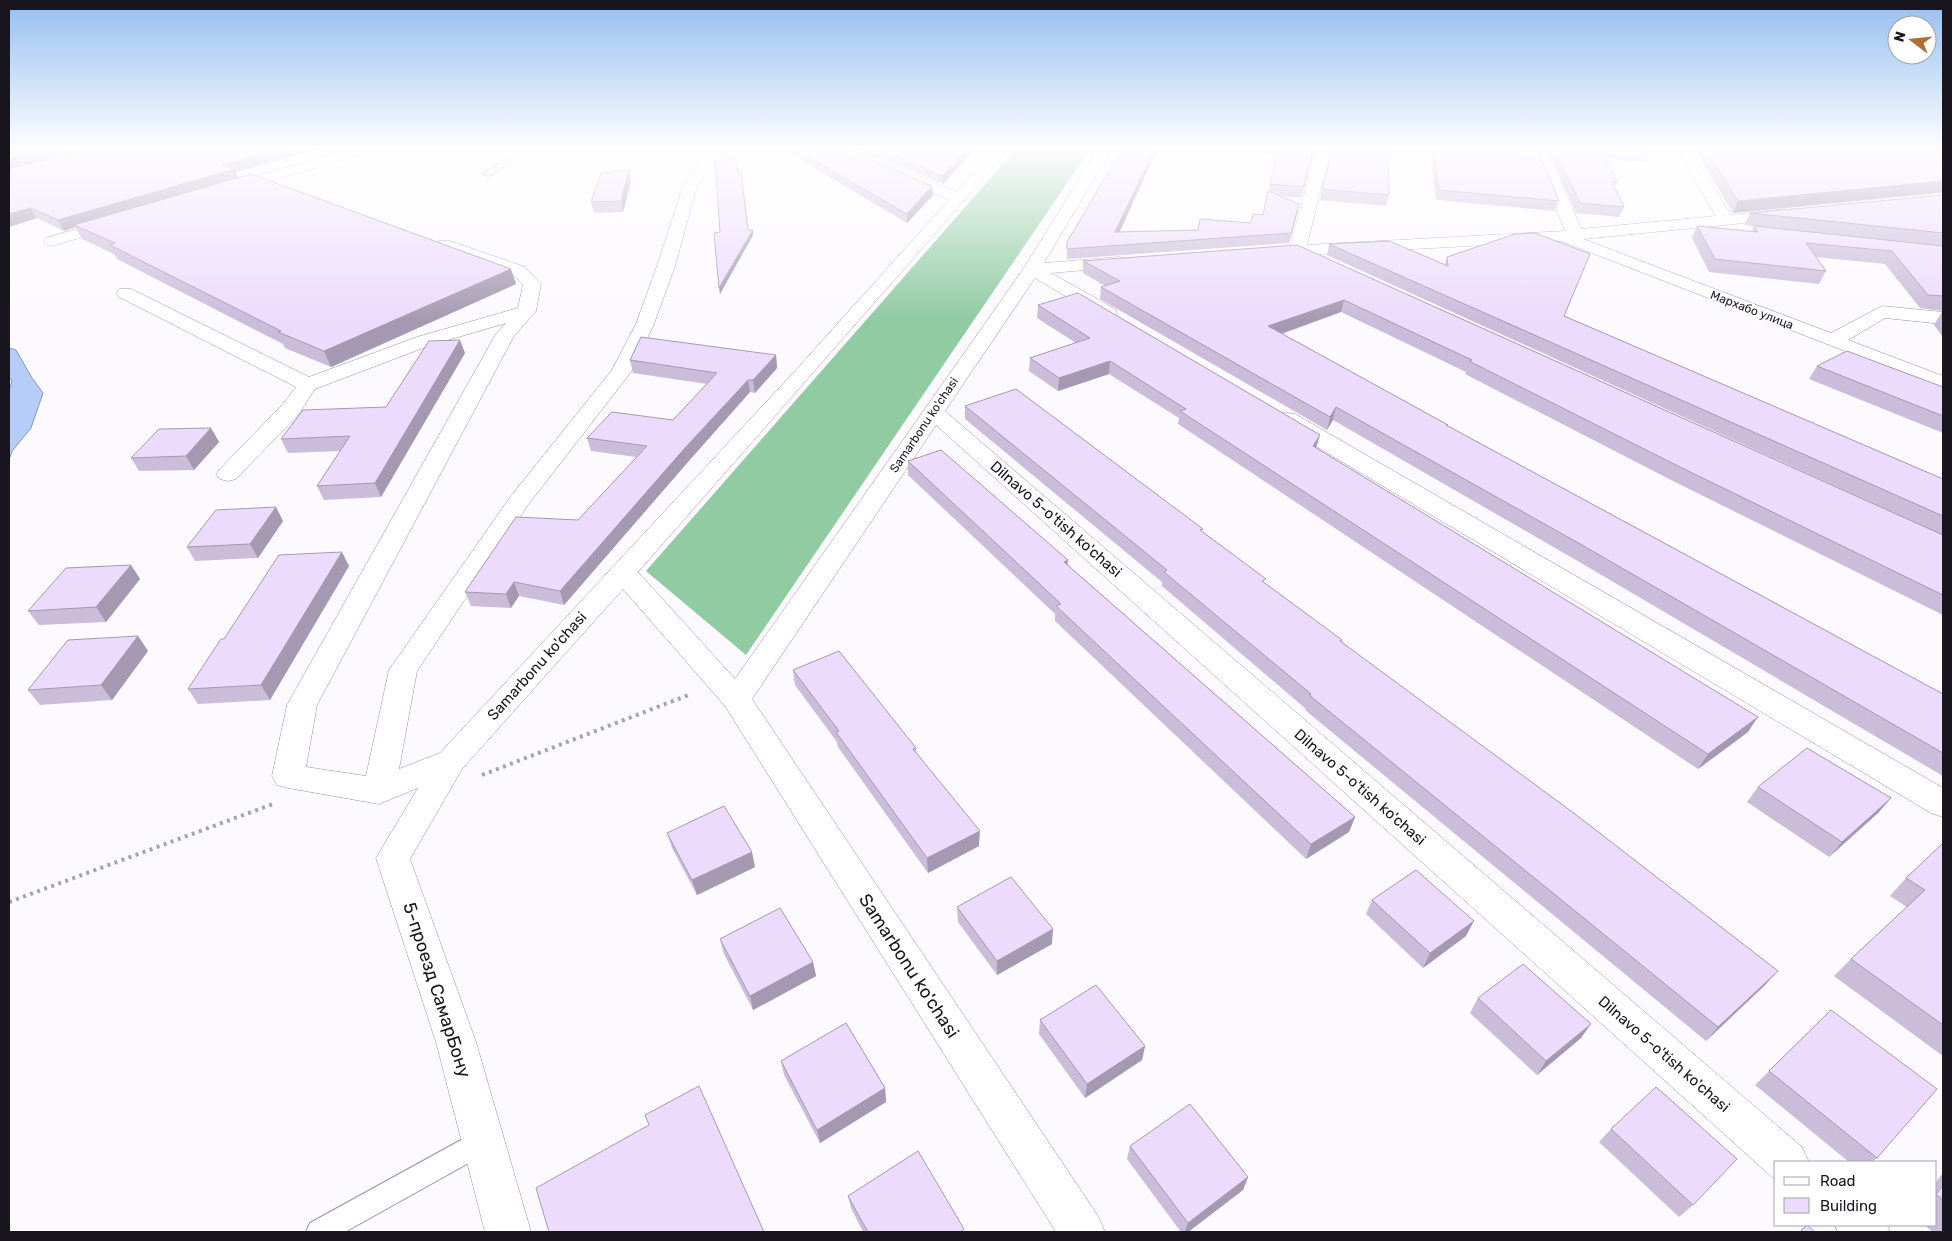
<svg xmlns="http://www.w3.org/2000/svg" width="1952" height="1241" font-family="Rubik,sans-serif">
  <rect width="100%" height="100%" fill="#fcfaff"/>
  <polygon fill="#90cba2" points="1017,148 1091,148 746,655 646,571"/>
  <polygon fill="#b7cdf9" stroke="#8896b7" points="9,348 16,350 32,378 43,393 31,428 12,451 9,460 9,392 12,380 9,378"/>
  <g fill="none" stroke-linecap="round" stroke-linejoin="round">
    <g stroke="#9b8fa7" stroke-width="2">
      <g id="service">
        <polygon points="523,148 532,148 489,176 482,174"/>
        <polygon points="483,1128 492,1132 496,1141 492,1150 345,1232 306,1232 310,1223"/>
      </g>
    </g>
    <g stroke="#9b8fa7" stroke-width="1">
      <g id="minor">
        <polygon points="354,148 375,148 373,151 233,192 228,193 221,189 223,186"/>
        <polygon points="721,148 737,148 713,165 697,186 675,266 654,324 631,372 528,505 417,671 399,769 440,753 794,372 949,200 837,151 835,148 853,148 956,192 996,148 1010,148 638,572 735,679 1024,268 1098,148 1112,148 1044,263 1119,257 1125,258 1128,262 1125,266 1119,267 1051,273 1115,309 1117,313 1115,317 1101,317 1035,278 945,411 1802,1147 1809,1162 1776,1162 1776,1179 1772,1177 936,425 752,699 1098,1216 1105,1232 1056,1232 725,706 623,589 462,769 410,859 476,1042 531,1232 485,1232 436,1042 376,858 418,788 379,804 288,788 277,785 272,776 287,705 496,334 506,323 431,345 315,389 298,415 236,479 228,481 220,479 216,474 220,469 282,405 296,387 119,297 116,293 119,289 131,289 309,377 417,337 518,308 523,285 513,275 438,249 436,245 438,241 450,241 525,267 541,284 536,311 514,336 317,705 306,767 366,776 389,670 511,496 612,370 636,324 657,266 683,186 703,159"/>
        <polygon points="1317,148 1331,148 1307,245 1565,231 1532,148 1546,148 1581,229 1716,216 1676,148 1690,148 1731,215 1785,209 1793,214 1785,219 1583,239 1831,333 1882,306 1943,312 1943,324 1885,318 1848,340 1943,376 1943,389 1561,241 1320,254 1321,257 1319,261 1313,262 1296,256 1263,256 1261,252 1263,248 1290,246"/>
        <polygon points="114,218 122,223 120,226 52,246 46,244 44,241 46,238"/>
        <polygon points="1287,413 1295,414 1943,788 1943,817 1931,813 1279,424 1276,419 1279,414"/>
        <polygon points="1835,1225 1887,1225 1890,1232 1838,1232"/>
      </g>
    </g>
    <g stroke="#a5a2a9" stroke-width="4" stroke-dasharray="3 4.5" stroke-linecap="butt">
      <polyline points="482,775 691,694"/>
      <polyline points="9,902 273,804"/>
    </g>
    <use href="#service" fill="#fff" fill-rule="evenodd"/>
    <use href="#minor" fill="#fff" fill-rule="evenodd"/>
  </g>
  <g fill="#cbbcda">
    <polygon points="781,148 843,148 933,195 907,223"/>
    <polygon points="857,148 976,148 943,184"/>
    <polygon points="1268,148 1315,148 1301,198 1279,196 1299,204 1289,243 1067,259 1067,242 1119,232 1198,230 1251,223 1263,215 1277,155 1266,154"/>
    <polygon points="1430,148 1537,148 1559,201 1555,211 1436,200"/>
    <polygon points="1547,148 1648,148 1650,152 1646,162 1606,159 1617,182 1615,187 1624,207 1619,217 1576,213"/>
    <polygon points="1694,148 1902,148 1943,151 1943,193 1733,213"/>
    <polygon points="1903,148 1929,148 1928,150"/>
    <polygon points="46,159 236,172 238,178 516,284 331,367 285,348 283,344 117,259 114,254 82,239 75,227 64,231 37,218 9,227"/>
    <polygon points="631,181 623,212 594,213 591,202"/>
    <polygon points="1322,189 1389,195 1386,206 1320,200"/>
    <polygon points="1943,195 1943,311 1920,308 1885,264 1816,257 1826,271 1819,284 1709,272 1692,238 1697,226 1752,231 1754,226 1744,225 1750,213"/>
    <polygon points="1329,244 1445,264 1447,257 1585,265 1564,316 1943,479 1943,535 1327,255"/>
    <polygon points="1297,245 1943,535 1943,615 1671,480 1465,374 1466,372 1341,312 1282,334 1448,425 1448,426 1943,694 1943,776 1576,560 1333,420 1327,430 1100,299 1101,287 1105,286 1083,273 1083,261"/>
    <polygon points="1038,305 1316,448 1748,732 1698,769 1178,424 1179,418 1109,374 1058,391 1029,371 1030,358 1076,343 1037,318"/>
    <polygon points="1942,312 1943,312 1943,337 1934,325"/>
    <polygon points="465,353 381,497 324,500 317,486 340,451 288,453 281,439 386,407"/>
    <polygon points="776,355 777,368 755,393 750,392 687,463 564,605 519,596 511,608 471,606 465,592 578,520 637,457 591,451 587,438 673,420 707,384 633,373 630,360"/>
    <polygon points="1817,366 1943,387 1943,433 1809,379"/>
    <polygon points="965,406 1203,533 1265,583 1342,642 1765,985 1706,1041 1305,710 1306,709 1162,586 1162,582 965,419"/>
    <polygon points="211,428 219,442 194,470 139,471 131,458"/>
    <polygon points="908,461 1068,565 1355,817 1349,832 1306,859 1055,621 1055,614 908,475"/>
    <polygon points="283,521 258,558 195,561 187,547"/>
    <polygon points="131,565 140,579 106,622 39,625 28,611"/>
    <polygon points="349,566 270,700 198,704 188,689"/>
    <polygon points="138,636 148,651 112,700 40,705 28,690"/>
    <polygon points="793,670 916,748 916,752 979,846 928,873 838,747 837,742 795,685"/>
    <polygon points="1758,787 1891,798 1878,813 1829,857 1747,802"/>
    <polygon points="667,833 755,867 697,895 672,848"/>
    <polygon points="1943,843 1943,1056 1834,976 1851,959 1907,907 1890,896 1906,878"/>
    <polygon points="1372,900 1466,936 1423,968 1366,914"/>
    <polygon points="957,907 1052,944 997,975 958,922"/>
    <polygon points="720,939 813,962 816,976 753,1010 724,954"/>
    <polygon points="1478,998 1581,1038 1537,1075 1470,1013"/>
    <polygon points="1831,1010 1877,1158 1872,1162 1849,1162 1755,1085"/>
    <polygon points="1040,1020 1145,1046 1142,1060 1085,1098 1039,1034"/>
    <polygon points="781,1061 885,1088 886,1102 820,1143 784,1075"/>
    <polygon points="1611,1129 1693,1205 1679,1217 1599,1142"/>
    <polygon points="1130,1146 1248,1177 1243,1190 1188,1232 1181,1232 1127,1159"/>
    <polygon points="1943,1173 1943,1232 1933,1232 1924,1225 1936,1225 1936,1182"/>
    <polygon points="848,1196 964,1232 863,1232 851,1208"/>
  </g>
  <g fill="#a599b1">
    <polygon points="48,148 92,148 9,169 9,158"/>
    <polygon points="283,148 322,148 236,172 239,180 74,225 75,227 64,231 58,220 222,165"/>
    <polygon points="969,148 976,148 943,184 942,176"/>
    <polygon points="1155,148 1158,148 1115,242 1115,232"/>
    <polygon points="1314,148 1315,148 1301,198 1303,187"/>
    <polygon points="629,170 631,181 623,212 621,201"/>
    <polygon points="1943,181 1943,192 1733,213 1738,201"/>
    <polygon points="932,186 933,195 907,223 907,214"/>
    <polygon points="1299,204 1297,214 1289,243 1291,233"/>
    <polygon points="31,208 37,218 9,227 9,214"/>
    <polygon points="753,230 753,235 720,294 719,288"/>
    <polygon points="511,269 516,284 331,367 324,351"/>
    <polygon points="1344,300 1341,312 1266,339 1268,326"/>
    <polygon points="460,340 465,353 381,497 375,483"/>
    <polygon points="776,355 777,368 755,393 753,380"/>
    <polygon points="1110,361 1109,374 1058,391 1059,378"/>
    <polygon points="748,380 750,392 687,463 564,605 560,591 684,449"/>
    <polygon points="1336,407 1333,420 1327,430 1330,417"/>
    <polygon points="211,428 219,442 194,470 186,456"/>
    <polygon points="1320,435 1316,448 1313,446"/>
    <polygon points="276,507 283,521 258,558 250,544"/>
    <polygon points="342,552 349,566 270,700 261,685"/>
    <polygon points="1068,560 1067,574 1064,562"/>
    <polygon points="131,565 140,579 106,622 96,607"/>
    <polygon points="514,582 519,596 511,608 506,594"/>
    <polygon points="138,636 148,651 112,700 101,685"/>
    <polygon points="1758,717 1748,732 1698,769 1708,754"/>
    <polygon points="1891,798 1878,813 1829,857 1842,842"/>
    <polygon points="1355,817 1349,832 1306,859 1311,844"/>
    <polygon points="980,831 979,846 928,873 927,858"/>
    <polygon points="752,852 755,867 697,895 692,880"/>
    <polygon points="1474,921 1466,936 1423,968 1430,953"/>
    <polygon points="1053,929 1052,944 997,975 997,961"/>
    <polygon points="813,962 816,976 753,1010 750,996"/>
    <polygon points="1778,971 1765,985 1706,1041 1718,1027"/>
    <polygon points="1591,1024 1581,1038 1537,1075 1546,1061"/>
    <polygon points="1145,1046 1142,1060 1085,1098 1087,1084"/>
    <polygon points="885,1088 886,1102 820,1143 817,1130"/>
    <polygon points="1248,1177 1243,1190 1188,1232 1185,1232 1188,1223"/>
  </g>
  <g fill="#ecdbfd" stroke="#a599b1">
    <polygon points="9,148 48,148 9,158"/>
    <polygon points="94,148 283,148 222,165 234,169 58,220 31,208 9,214 9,169"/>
    <polygon points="793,148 843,148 932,186 907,214"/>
    <polygon points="876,148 969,148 942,176"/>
    <polygon points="1123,148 1155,148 1115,232 1198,230 1200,219 1251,223 1253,214 1263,215 1268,191 1299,204 1291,233 1067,249 1067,242"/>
    <polygon points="1279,148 1314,148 1303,187 1270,184"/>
    <polygon points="1333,148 1388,148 1389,195 1322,189"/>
    <polygon points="1434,148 1537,148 1559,201 1439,190"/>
    <polygon points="1554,148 1648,148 1650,152 1601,148 1617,182 1612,182 1624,207 1580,203"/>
    <polygon points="1705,148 1902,148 1943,151 1943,181 1738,201"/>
    <polygon points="734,152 738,172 741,172 748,230 753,230 719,288 714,233 720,232 715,160 726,153"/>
    <polygon points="629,170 621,201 591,202 601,173"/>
    <polygon points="251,174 511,269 324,351 278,332 281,331 110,245 115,243 74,225"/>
    <polygon points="1943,195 1943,233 1750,213"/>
    <polygon points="1697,226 1758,232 1754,226 1943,246 1943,296 1928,295 1892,251 1806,243 1826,271 1715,259"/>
    <polygon points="1535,233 1590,254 1564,316 1943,479 1943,516 1329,244 1389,241 1448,266 1447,257 1515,234"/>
    <polygon points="1297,245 1943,535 1943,595 1678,466 1469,361 1472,360 1344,300 1268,326 1448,425 1446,425 1943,694 1943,753 1582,545 1336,407 1330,417 1101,287 1120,281 1083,261"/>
    <polygon points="1078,293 1320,435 1313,446 1758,717 1708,754 1180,411 1186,409 1110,361 1059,378 1030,358 1090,338 1038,305"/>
    <polygon points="641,337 776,355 753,380 748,380 684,449 560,591 514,582 506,594 465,592 516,517 578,520 647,446 587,438 612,412 673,420 717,373 630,360"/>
    <polygon points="460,340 375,483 317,486 350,436 281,439 303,410 386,407 429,341"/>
    <polygon points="1847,351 1943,387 1943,416 1817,366"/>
    <polygon points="1016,389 1203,529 1200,530 1266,579 1262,581 1342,640 1340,641 1575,814 1778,971 1718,1027 1309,695 1311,694 1164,572 1167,570 965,406"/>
    <polygon points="211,428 186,456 131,458 159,429"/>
    <polygon points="941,450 1068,560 1064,562 1355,817 1311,844 1056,606 1061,604 908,461"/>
    <polygon points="276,507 250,544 187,547 216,510"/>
    <polygon points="342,552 261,685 188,689 221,639 224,639 279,555"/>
    <polygon points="131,565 96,607 28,611 66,568"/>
    <polygon points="138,636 101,685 28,690 68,640"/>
    <polygon points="839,651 916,748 913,749 980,831 927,858 836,732 839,731 793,670"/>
    <polygon points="1807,748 1891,798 1842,842 1758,787"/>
    <polygon points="724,806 752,852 692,880 667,833"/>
    <polygon points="1943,843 1943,1025 1851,959 1925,890 1906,878"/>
    <polygon points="1416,870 1474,921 1430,953 1372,900"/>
    <polygon points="1011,877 1053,929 997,961 957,907"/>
    <polygon points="780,908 813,962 750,996 720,939"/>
    <polygon points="1523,964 1591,1024 1546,1061 1478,998"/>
    <polygon points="1096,985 1145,1046 1087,1084 1040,1020"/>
    <polygon points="1831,1010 1937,1089 1877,1158 1769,1071"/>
    <polygon points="846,1023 885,1088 817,1130 781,1061"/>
    <polygon points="699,1086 764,1232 549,1232 536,1188 649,1125 645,1115"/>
    <polygon points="1656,1087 1737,1159 1693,1205 1611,1129"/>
    <polygon points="1190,1104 1248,1177 1188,1223 1130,1146"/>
    <polygon points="918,1151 964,1229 960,1232 868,1232 848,1196"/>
    <polygon points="1943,1186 1943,1200 1936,1194"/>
    <polygon points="1807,1225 1815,1232 1800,1232"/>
  </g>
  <linearGradient id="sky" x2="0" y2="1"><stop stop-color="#94beef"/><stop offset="0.46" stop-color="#fefdff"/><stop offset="1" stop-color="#fefdff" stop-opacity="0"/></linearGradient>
  <rect width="1952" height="321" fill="url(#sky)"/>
  <g text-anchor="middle" stroke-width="4" stroke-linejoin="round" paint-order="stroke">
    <g font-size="12" fill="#19151e" stroke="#fff">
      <text transform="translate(1752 310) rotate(21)" y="4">Мархабо улица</text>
      <text transform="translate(924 425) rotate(-56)" y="4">Samarbonu ko'chasi</text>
    </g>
    <g font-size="15" fill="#19151e" stroke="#fff">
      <text transform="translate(1056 519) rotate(41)" y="5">Dilnavo 5-o'tish ko'chasi</text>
      <text transform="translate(537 666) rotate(-48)" y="5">Samarbonu ko'chasi</text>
      <text transform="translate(1360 787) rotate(41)" y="5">Dilnavo 5-o'tish ko'chasi</text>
      <text transform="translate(1664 1054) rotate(41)" y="5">Dilnavo 5-o'tish ko'chasi</text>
    </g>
    <g font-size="18" fill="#19151e" stroke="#fff">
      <text transform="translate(909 966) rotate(57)" y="6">Samarbonu ko'chasi</text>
      <text transform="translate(437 990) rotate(72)" y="6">5-проезд СамарБону</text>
    </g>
  </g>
  <rect width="1952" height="1241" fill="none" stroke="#19151e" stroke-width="20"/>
  <rect x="1774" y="1161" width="162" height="65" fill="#ffffff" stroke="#a3a1a5"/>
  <rect x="1784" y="1177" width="25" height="8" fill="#ffffff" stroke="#a3a1a5"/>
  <text x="1820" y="1186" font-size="15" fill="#19151e">Road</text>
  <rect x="1784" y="1198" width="25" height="15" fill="#ecdbfd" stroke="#a3a1a5"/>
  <text x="1820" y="1211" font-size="15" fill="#19151e">Building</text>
  <g transform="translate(1912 40) rotate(286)"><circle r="24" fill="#ffffff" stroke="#a3a1a5"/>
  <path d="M0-4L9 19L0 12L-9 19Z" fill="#ad6f34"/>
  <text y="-8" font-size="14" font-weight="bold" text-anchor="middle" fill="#19151e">N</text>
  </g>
</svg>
